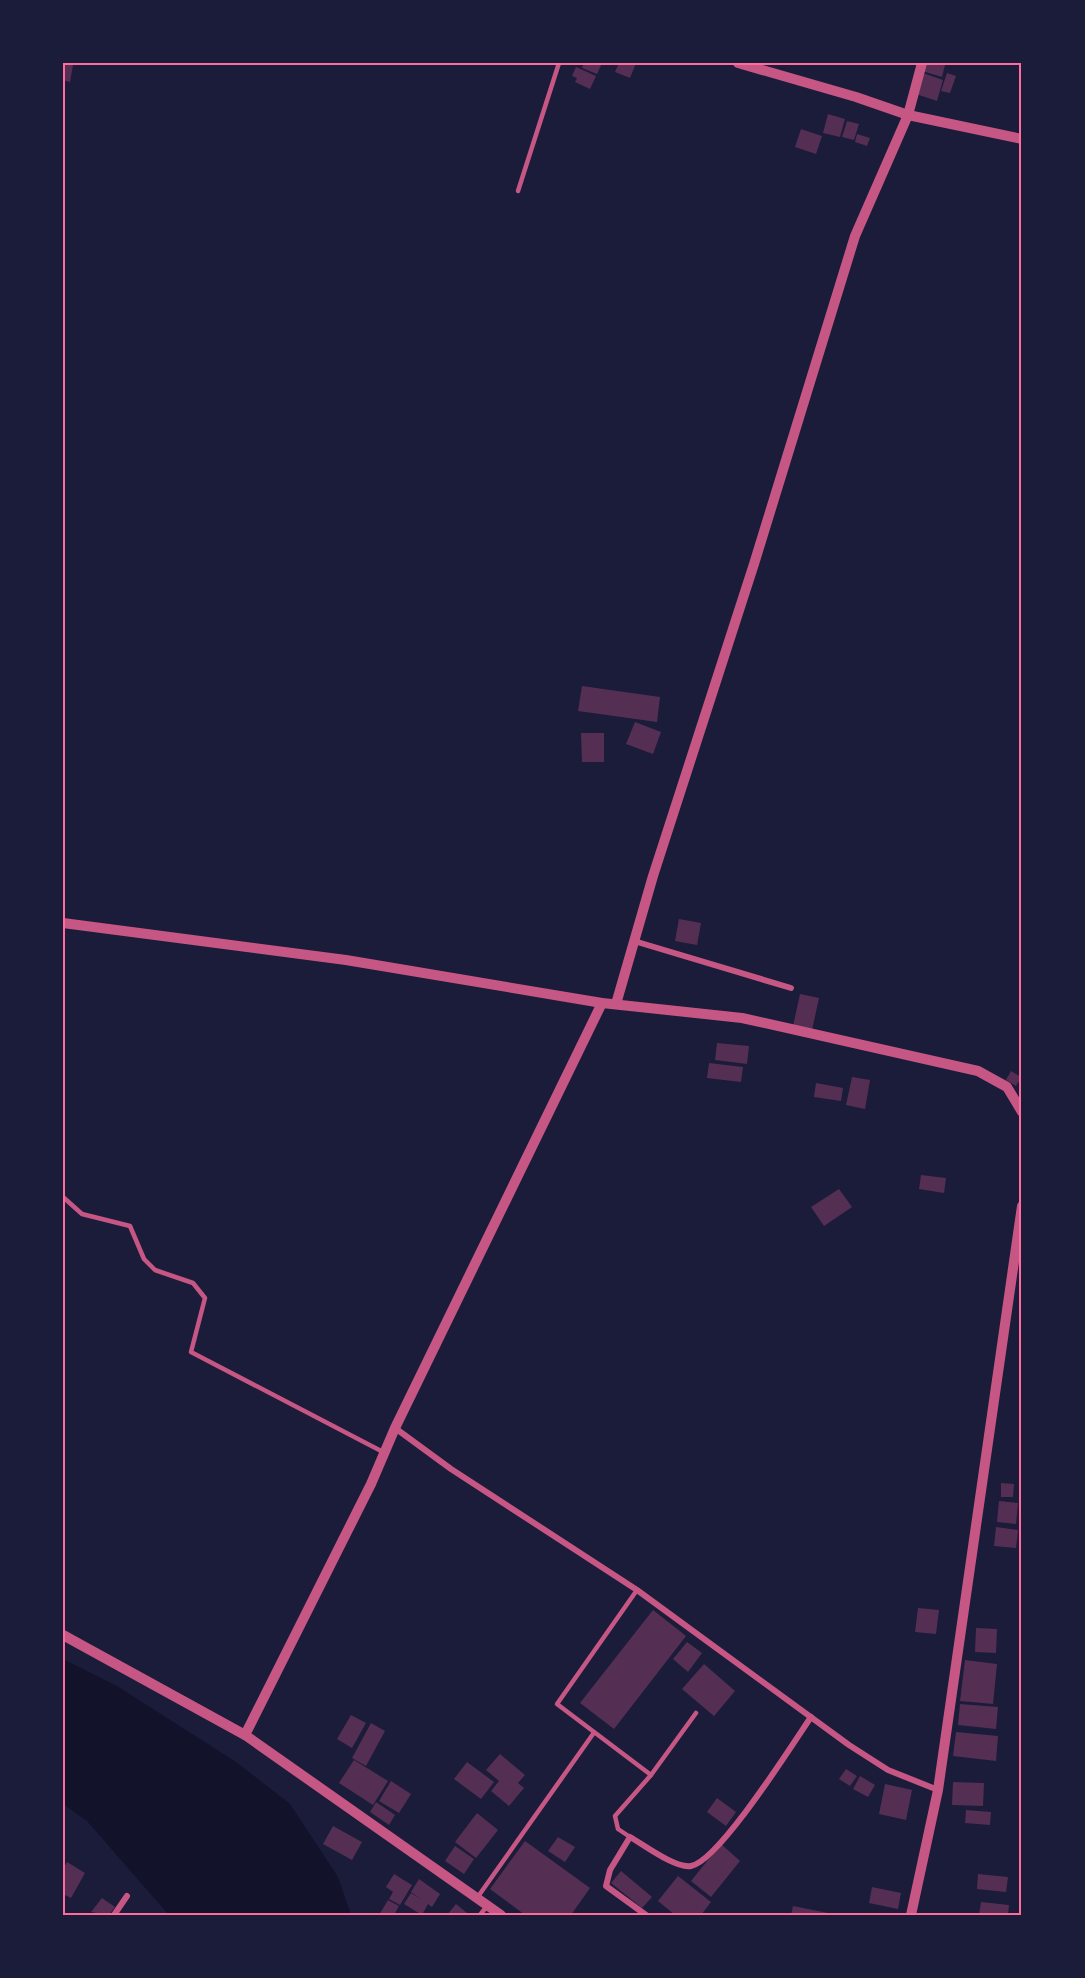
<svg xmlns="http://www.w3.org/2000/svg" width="1085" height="1978" font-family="Merriweather,serif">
  <rect width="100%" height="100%" fill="#1b1b3a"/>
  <polygon fill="#12122b" points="63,1659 117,1686 236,1762 290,1804 338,1877 351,1915 169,1915 87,1821 63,1804"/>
  <g fill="#542f53">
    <polygon points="63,63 73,65 70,82 63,80"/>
    <polygon points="584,63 602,63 597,74 582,68"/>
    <polygon points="619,63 636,63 630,78 615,72"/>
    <polygon points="924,63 945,65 942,77 922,71"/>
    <polygon points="576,67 596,76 590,89 575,82 577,78 572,76"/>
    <polygon points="923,73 943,80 937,101 916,94"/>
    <polygon points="947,73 956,76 950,93 941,91"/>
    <polygon points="828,114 845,119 840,137 823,133"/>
    <polygon points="847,121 859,124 854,140 842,137"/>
    <polygon points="801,129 822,136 816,154 795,147"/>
    <polygon points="857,134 870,138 867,146 855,142"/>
    <polygon points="582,686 660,697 657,722 578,711"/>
    <polygon points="635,722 661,732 653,754 626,744"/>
    <polygon points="581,733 604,733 604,762 582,762"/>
    <polygon points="679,919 701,923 697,945 675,941"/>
    <polygon points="800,994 819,998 812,1030 793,1026"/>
    <polygon points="717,1043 749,1046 747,1064 715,1060"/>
    <polygon points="709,1063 743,1067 741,1082 707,1078"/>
    <polygon points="1011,1071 1021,1077 1020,1084 1018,1082 1016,1086 1006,1080"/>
    <polygon points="852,1077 870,1080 865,1109 846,1105"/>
    <polygon points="816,1083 843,1088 841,1101 814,1097"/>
    <polygon points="921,1175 946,1178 944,1193 919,1189"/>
    <polygon points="839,1189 852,1207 824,1226 811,1207"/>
    <polygon points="1001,1483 1014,1484 1013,1497 1001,1497"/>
    <polygon points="999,1501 1018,1503 1016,1524 997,1522"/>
    <polygon points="996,1527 1018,1530 1016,1548 994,1546"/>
    <polygon points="918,1608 939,1610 936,1634 915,1632"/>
    <polygon points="653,1610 686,1636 614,1729 580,1703"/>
    <polygon points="976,1628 997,1629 996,1653 975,1652"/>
    <polygon points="687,1642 702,1653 688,1672 673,1659"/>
    <polygon points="965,1660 997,1664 993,1704 960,1701"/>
    <polygon points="704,1664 735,1691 714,1716 682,1689"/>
    <polygon points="960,1704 998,1707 996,1729 958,1725"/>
    <polygon points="351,1715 366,1723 352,1748 337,1739"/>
    <polygon points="371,1723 385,1731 366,1766 352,1758"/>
    <polygon points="956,1732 998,1736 996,1761 953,1756"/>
    <polygon points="500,1754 525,1775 518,1783 524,1788 509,1806 491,1791 499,1781 486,1770"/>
    <polygon points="354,1760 388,1781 373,1805 339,1783"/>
    <polygon points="467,1762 494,1782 481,1799 454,1779"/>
    <polygon points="846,1769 857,1776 850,1786 839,1779"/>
    <polygon points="860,1776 875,1785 868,1797 853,1789"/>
    <polygon points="391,1781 411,1794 399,1813 379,1801"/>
    <polygon points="953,1782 984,1783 983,1806 952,1805"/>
    <polygon points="885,1784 912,1790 906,1820 879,1814"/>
    <polygon points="717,1798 736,1812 726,1826 707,1812"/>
    <polygon points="376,1802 395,1815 389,1825 370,1812"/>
    <polygon points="966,1810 991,1812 990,1825 965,1823"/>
    <polygon points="477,1813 498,1830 476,1858 455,1842"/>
    <polygon points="333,1826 362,1842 352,1860 323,1844"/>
    <polygon points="558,1837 575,1847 565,1862 548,1851"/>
    <polygon points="525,1841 590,1888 571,1915 525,1915 490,1889"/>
    <polygon points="721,1844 740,1861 711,1897 691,1881"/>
    <polygon points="455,1846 474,1859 464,1874 445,1861"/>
    <polygon points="67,1862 85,1873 71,1898 63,1894 63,1869"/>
    <polygon points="621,1871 652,1897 642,1908 611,1883"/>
    <polygon points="394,1874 412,1885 400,1905 389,1899 393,1892 386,1887"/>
    <polygon points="978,1874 1008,1877 1006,1892 977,1889"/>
    <polygon points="678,1876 711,1902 701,1915 675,1915 658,1901"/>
    <polygon points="419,1879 440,1894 432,1907 428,1904 422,1915 404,1904 411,1893 421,1899 411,1892"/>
    <polygon points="872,1887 901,1893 898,1909 869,1903"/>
    <polygon points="102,1898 115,1907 109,1915 91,1912"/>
    <polygon points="388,1900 399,1906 394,1915 379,1915"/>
    <polygon points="981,1902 1009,1905 1008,1915 979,1915"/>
    <polygon points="456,1904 467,1913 466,1915 447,1915"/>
    <polygon points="793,1906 833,1914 833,1915 791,1915"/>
  </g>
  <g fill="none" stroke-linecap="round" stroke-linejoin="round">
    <g stroke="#c65784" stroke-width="4.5">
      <polyline points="518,191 559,63"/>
      <polyline points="63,1197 82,1214 130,1226 144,1259 155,1270 193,1283 205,1298 191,1352 385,1453"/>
      <polyline points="637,1590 557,1704 651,1775"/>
      <polyline points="630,1837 618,1829 615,1816 651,1775 696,1713"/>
      <polyline points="477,1898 593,1734"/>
      <polyline points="480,1915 487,1906"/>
    </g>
    <g stroke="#c65784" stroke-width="6">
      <polyline points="634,941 791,988"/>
      <polyline points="395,1428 451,1469 637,1590 849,1745 888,1770 938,1790"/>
      <polyline points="114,1915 127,1896"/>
      <path d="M 646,1915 L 606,1886 L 610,1870 L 630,1837 C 644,1845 676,1869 691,1866 C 719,1861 792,1745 811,1717"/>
    </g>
    <g stroke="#c65784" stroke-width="10">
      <polyline points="738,63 856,97 908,115 1022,139"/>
      <polyline points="63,923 346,960 602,1003 742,1018 978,1071 1007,1087 1022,1112"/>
      <polyline points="616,1004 653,876 754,564 855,236 908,115 922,63"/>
      <polyline points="63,1635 245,1735 501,1915"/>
      <polyline points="245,1735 371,1484 395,1428 602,1003"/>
      <polyline points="911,1915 938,1790 1022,1206"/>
    </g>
  </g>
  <rect width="1085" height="1978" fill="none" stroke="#1b1b3a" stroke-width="129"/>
  <rect x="64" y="64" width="956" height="1850" fill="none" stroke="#ff6b9d" stroke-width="2"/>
</svg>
